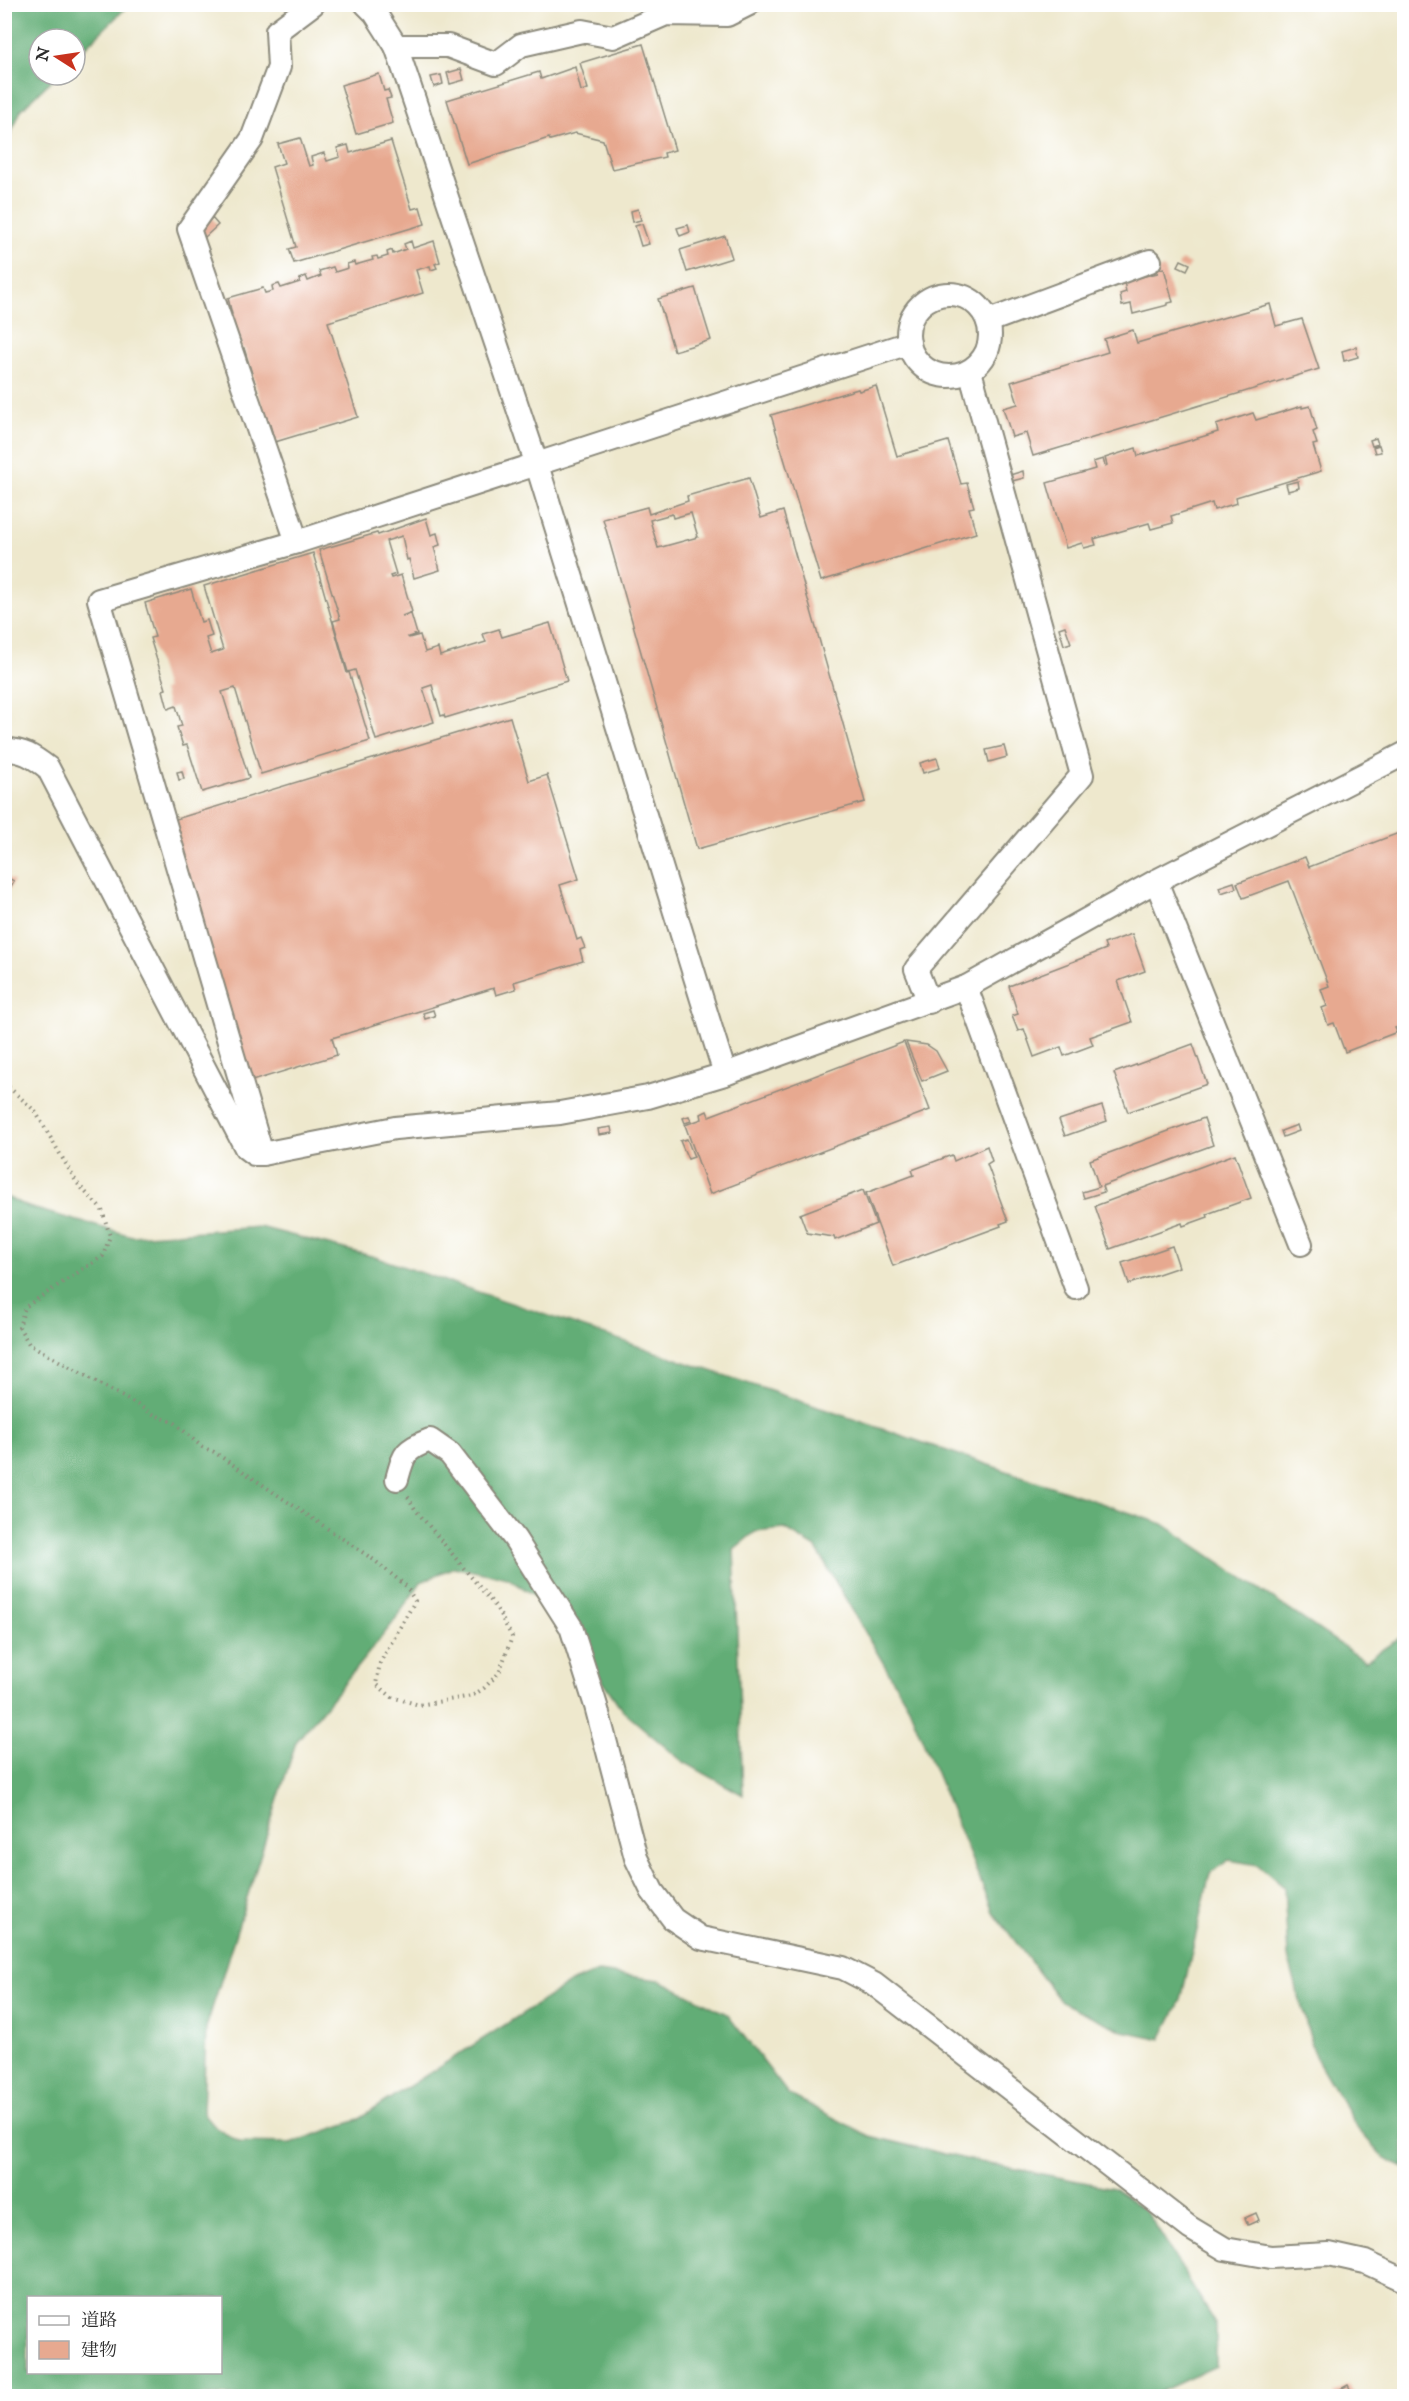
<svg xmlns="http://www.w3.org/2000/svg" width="1409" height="2401" font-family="'IM FELL English','Noto Serif JP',serif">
  <rect width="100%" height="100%" fill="#fff"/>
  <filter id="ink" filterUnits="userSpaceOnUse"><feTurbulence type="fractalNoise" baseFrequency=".0167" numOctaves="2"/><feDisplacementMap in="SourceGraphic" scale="12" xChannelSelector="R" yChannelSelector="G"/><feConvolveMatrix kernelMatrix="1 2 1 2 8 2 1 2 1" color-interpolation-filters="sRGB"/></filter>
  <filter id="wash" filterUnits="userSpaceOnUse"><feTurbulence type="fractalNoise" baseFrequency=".008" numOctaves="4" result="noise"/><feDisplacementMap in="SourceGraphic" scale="24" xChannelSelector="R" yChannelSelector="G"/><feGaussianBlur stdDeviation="1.35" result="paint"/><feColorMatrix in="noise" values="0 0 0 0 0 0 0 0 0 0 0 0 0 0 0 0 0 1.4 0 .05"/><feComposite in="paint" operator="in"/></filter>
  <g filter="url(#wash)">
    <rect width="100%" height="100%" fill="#eee8cd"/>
    <g fill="#62ad76" stroke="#466c50" stroke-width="1.5" fill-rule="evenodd">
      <polygon points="5,4 129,5 75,57 75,39 39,39 39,75 57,75 21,110 5,147"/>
      <path d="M 4,1196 L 28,1207 L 132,1236 L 260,1227 L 375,1257 L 1163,1524 L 1365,1661 L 1404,1635 L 1404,2168 L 1385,2159 L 1357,2128 L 1315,2056 L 1288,1956 L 1284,1887 L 1258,1865 L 1229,1860 L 1210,1873 L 1181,2000 L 1161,2039 L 1123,2031 L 1061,2002 L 993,1912 L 909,1707 L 816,1548 L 785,1529 L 755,1532 L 734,1549 L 743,1795 L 682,1761 L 623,1711 L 553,1608 L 508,1578 L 454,1567 L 421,1582 L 392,1624 L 296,1742 L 206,2028 L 203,2113 L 217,2129 L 240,2142 L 291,2143 L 355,2121 L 570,1983 L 598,1972 L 660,1980 L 727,2014 L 788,2094 L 869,2136 L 970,2160 L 1114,2188 L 1147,2212 L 1216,2324 L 1216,2366 L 1151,2396 L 5,2396 ZM 28,2298 L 220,2298 L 220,2372 L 28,2372 Z"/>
    </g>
    <g id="blocks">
      <g fill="#e7a990" fill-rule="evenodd">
        <polygon points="643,44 675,150 664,153 665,157 612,169 603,140 575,133 550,140 549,138 467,164 447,100 539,72 541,79 575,67 581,91 588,89 580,63"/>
        <polygon points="461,69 464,80 450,84 447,73"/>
        <polygon points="379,74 384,91 388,90 391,98 386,99 393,123 356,134 341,85"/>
        <polygon points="441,75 443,84 434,87 431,77"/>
        <polygon points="300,138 309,166 313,165 311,157 324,153 327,161 340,157 337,148 348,145 350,153 391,141 412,209 420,207 425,224 294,263 289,249 296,247 272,167 284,163 278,144"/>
        <polygon points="638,209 641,220 633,222 631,211"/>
        <polygon points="212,218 218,225 205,237 199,230"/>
        <polygon points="642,224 649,244 641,246 635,226"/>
        <polygon points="688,225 690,232 680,236 677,228"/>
        <polygon points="725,236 732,258 687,272 680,250"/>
        <polygon points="411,241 413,248 434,241 440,262 435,264 437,268 431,270 430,266 416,270 423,293 328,322 358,417 275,442 269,421 267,422 244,348 241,349 239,338 231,339 225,316 232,314 228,298 263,288 265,293 273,291 272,286 279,284 281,288 300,282 299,279 306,276 308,281 321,276 319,271 333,267 335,272 348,268 347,264 354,262 355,265 373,260 372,257 377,256 378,259 388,256 387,252 392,250 393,254 406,249 404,244"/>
        <polygon points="1181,260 1190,264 1187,270 1178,266"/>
        <polygon points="1164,268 1173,302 1168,303 1168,305 1133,314 1131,304 1122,306 1120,294 1126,292 1124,281 1158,273 1157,270"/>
        <polygon points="695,288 711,340 674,351 658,299"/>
        <polygon points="1270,304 1276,326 1302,319 1319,369 1033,456 1026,433 1012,437 1003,408 1018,404 1011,382 1108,352 1104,339 1133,330 1137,343"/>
        <polygon points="1356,347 1358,357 1344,361 1342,351"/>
        <polygon points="876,386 897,456 948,441 961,484 967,483 974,507 969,508 976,533 821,581 771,415 858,389 859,391"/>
        <polygon points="1302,406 1302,408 1310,406 1317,430 1313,432 1317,444 1313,445 1321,471 1236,497 1237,503 1214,510 1212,503 1171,516 1173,523 1151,529 1149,523 1094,539 1096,545 1084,548 1082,543 1066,548 1047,483 1095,469 1093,462 1103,459 1105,466 1107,465 1105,458 1136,448 1138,456 1218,432 1216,425 1253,413 1256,420"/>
        <polygon points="1376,438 1378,444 1372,446 1370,440"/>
        <polygon points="1379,445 1381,452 1375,453 1373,447"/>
        <polygon points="1023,471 1024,478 1012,481 1010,475"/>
        <path d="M 749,478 L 761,518 L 783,511 L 865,802 L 697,849 L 603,519 L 647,507 L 649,514 L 688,501 L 687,496 ZM 691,513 L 698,537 L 658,548 L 650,520 L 672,514 L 673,518 Z"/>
        <polygon points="1298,481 1299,488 1288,491 1286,484"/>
        <polygon points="426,518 431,535 437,533 440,545 434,547 440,570 414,578 409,559 407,560 402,536 386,541 396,574 390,576 391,578 401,575 412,612 402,616 411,614 417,634 408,637 409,638 420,635 425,652 438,648 440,656 486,642 483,634 499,629 502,637 550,623 567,681 445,718 444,715 441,716 432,685 423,688 434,722 376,740 355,670 348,672 333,621 340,619 319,550 377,533 378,535"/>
        <polygon points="313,553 347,673 349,672 370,741 261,774 235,688 222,692 249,778 202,792 187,745 183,746 177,727 182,726 176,706 168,709 163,690 166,689 150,638 155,637 145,603 191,589 201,622 207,620 212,636 206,638 211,654 223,650 204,586"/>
        <polygon points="1065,626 1071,643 1064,645 1059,628"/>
        <polygon points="510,717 529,781 547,775 579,879 560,885 577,940 581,938 585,948 580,950 583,961 514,982 516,989 496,995 494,988 332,1038 337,1055 242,1084 163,823"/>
        <polygon points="1004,746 1007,757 989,762 986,750"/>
        <polygon points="937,758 940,768 923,773 920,763"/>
        <polygon points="182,771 184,779 179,780 177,772"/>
        <polygon points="1404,831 1404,1025 1395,1028 1397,1032 1345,1052 1334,1023 1328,1025 1322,1008 1327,1006 1321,989 1329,986 1289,881 1243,898 1237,883 1305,857 1309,867"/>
        <polygon points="4,876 14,881 4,898"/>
        <polygon points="1234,882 1236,888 1221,893 1219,887"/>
        <polygon points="1132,934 1145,971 1118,981 1132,1022 1090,1037 1093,1045 1064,1056 1061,1047 1034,1057 1024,1029 1018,1031 1012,1016 1018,1014 1009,986 1106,949 1104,944"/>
        <polygon points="433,1010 435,1016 425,1019 423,1013"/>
        <polygon points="904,1042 930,1110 710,1194 685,1125 702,1119 701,1114 707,1111 709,1116"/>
        <polygon points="906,1042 927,1045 936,1051 947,1071 922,1081"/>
        <polygon points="1193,1044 1207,1084 1128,1112 1114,1073"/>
        <polygon points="1102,1106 1107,1121 1065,1136 1059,1120"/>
        <polygon points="689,1116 691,1121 685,1123 683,1118"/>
        <polygon points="1204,1118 1213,1145 1102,1186 1104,1192 1084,1198 1082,1192 1099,1187 1090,1160"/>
        <polygon points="1297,1125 1299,1131 1283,1137 1281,1131"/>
        <polygon points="611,1127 612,1133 599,1135 598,1129"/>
        <polygon points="687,1139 694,1157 688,1159 680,1141"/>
        <polygon points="987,1146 992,1161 987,1164 1008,1221 1000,1224 1001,1226 893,1266 866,1193 914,1175 912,1170 952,1155 954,1161"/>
        <polygon points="1235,1154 1251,1198 1207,1214 1208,1217 1183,1226 1182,1223 1110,1249 1095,1206"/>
        <polygon points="863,1190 876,1224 835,1240 834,1237 807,1233 800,1214"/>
        <polygon points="1172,1246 1179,1267 1129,1284 1122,1263"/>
        <polygon points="1256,2213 1259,2220 1248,2225 1245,2218"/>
        <polygon points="1348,2385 1354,2396 1335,2396 1333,2393"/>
      </g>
    </g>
  </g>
  <g filter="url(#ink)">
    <use href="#blocks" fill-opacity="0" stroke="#8c8a7c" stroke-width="1.5"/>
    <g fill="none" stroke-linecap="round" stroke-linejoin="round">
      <g stroke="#8c8a7c" stroke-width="26">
        <g id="minor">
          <polyline points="366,4 375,13 396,46 448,46 496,64 521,45 582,31 613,37 666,14 727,15 749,4"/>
          <polyline points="396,46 537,465 725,1074"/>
          <circle cx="949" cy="335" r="41"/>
          <polyline points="989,321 1150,261"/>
          <polyline points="297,542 189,229 252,139 279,67 277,31 313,4"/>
          <path d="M 4,750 C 22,749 34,757 48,768 L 246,1148 L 254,1154 L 262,1154 L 395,1128 L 560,1113 L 648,1097 L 725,1074 L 966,987 L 1156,881 L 1404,754"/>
          <polyline points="1156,881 1301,1244"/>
          <polyline points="966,987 1076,1288"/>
          <polyline points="929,1002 916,969 1082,775 970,371"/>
          <polyline points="262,1154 99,600 297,542 909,343"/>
          <path d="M 397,1479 C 404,1454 404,1450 430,1440 L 450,1454 L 515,1539 L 571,1627 L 596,1706 L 636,1858 L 652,1891 L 673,1919 L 701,1938 L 843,1968 L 874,1984 L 1190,2228 L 1225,2249 L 1271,2257 L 1329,2254 L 1365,2262 L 1404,2280"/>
        </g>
      </g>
      <polyline stroke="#8c8a7c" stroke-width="4" stroke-dasharray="1.5 4.5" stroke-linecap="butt" points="4,1083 35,1111 77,1183 102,1210 110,1236 103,1256 25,1307 19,1327 29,1344 155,1415 175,1423 202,1447 214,1452 374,1560 406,1586 415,1601 380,1663 376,1684 392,1697 419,1705 472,1696 484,1688 499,1673 512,1637 496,1607 415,1509 407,1495"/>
      <use href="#minor" stroke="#fff" stroke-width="22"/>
    </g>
  </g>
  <rect width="1409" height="2401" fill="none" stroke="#fff" stroke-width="24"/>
  <rect x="27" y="2296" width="195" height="78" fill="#ffffff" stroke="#aaaaaa" stroke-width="1.5"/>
  <rect x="39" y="2316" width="30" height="9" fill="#ffffff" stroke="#aaaaaa" stroke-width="1.5"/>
  <text x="81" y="2326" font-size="18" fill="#2b2b2b">道路</text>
  <rect x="39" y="2341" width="30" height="18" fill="#e7a990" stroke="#aaaaaa" stroke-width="1.5"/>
  <text x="81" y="2356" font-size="18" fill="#2b2b2b">建物</text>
  <g transform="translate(57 57) rotate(282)"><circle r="28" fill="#ffffff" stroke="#aaaaaa" stroke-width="1.5"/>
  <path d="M0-4.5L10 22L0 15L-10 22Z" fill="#c8321e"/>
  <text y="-9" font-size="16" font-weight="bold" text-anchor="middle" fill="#2b2b2b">N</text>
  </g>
</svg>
